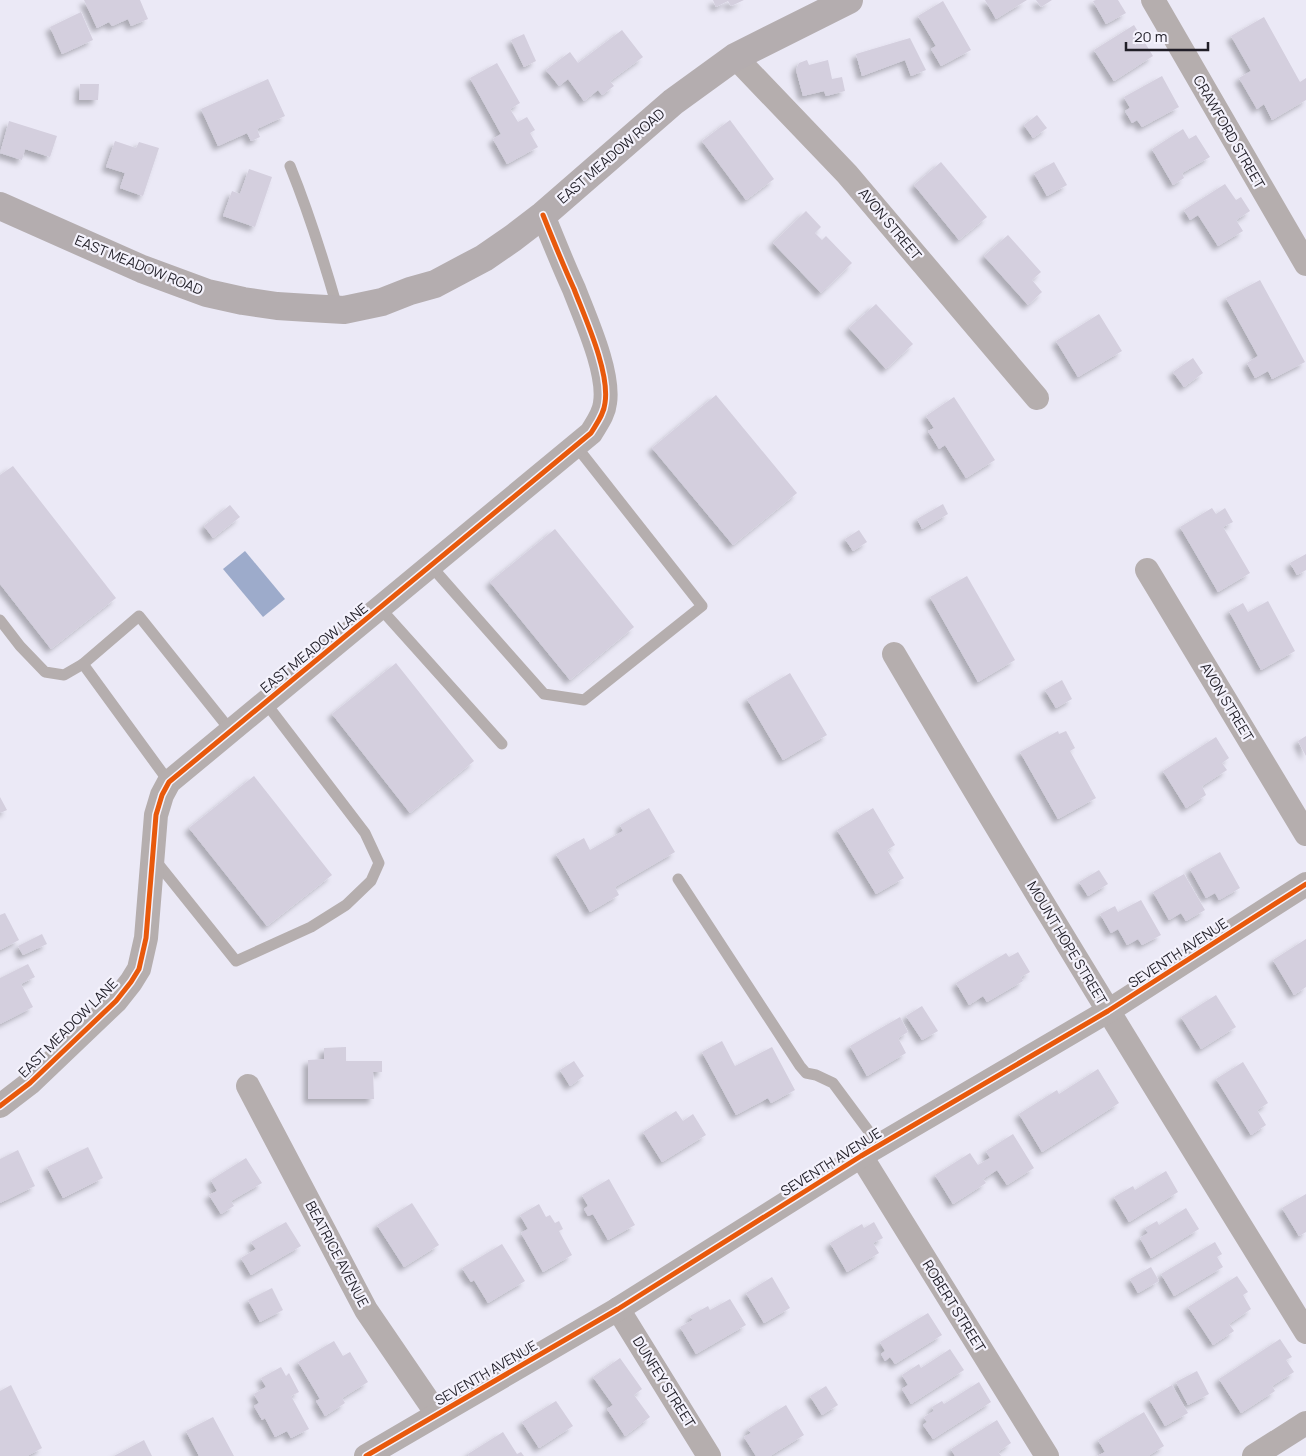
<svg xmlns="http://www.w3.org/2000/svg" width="1306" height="1456" font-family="Manrope,sans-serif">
  <defs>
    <filter id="shadow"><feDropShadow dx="-4.5" dy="4.5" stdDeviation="2.5" flood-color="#0004"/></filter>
  </defs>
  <rect width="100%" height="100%" fill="#ebe9f6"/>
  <polygon fill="#9dabcb" points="245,551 285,599 263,617 223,569"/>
  <g fill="#d4cfde" filter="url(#shadow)">
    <polygon points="84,0 140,0 148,19 131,26 128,19 112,26 109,22 97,28"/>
    <polygon points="713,0 744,0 731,6 728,1 716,7"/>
    <polygon points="985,0 1027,0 996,19"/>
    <polygon points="1036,0 1052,0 1041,7"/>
    <polygon points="1096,0 1118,0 1126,13 1106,24 1093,1"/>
    <polygon points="943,1 971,50 941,66 931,49 936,46 918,16"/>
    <polygon points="81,12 93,40 62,54 50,27"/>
    <polygon points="1264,17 1300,82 1306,78 1306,100 1272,120 1264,104 1257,109 1239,78 1251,71 1231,36"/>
    <polygon points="1134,25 1153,56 1114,81 1094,50"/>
    <polygon points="622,30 643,57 610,81 614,86 602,95 598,90 584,101 568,79 559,86 546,70 570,52 578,63"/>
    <polygon points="524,34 536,61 524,67 511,40"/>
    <polygon points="910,38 926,70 911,76 905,60 862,76 856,54"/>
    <polygon points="807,60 809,65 828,60 832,79 842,77 845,91 826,96 824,91 803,96 796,70 799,63"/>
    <polygon points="497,63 520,103 510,109 518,122 527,117 535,130 530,133 538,147 507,164 493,139 501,134 470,78"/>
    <polygon points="1162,76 1179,107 1142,127 1137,120 1132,123 1125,111 1130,108 1124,97"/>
    <polygon points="268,79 285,116 257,129 260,137 251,141 247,133 218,146 201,109"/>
    <polygon points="80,84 99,84 98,100 79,100"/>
    <polygon points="1037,115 1047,128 1033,138 1024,125"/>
    <polygon points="730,120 774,179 746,200 702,141"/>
    <polygon points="9,121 57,136 50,157 25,149 22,160 0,153"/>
    <polygon points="1183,129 1189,139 1196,135 1210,157 1182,173 1184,178 1173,185 1152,149"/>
    <polygon points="115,141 136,148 139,142 159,148 143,196 120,188 125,173 106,167"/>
    <polygon points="941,162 987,217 959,240 914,185"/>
    <polygon points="1054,162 1067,185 1047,196 1034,173"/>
    <polygon points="249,169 272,177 255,227 223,216 232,191 240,194"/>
    <polygon points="1225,184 1236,200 1241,197 1250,211 1236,220 1243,231 1218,246 1198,215 1190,220 1184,210"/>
    <polygon points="806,211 821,227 815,233 822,240 826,236 852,263 821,293 773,243"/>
    <polygon points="1008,235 1041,272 1032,280 1042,292 1028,305 984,256"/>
    <polygon points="1260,280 1305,362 1272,379 1268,371 1255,378 1247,363 1258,356 1226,298"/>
    <polygon points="876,304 913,344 886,369 849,328"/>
    <polygon points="1099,314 1122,351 1078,377 1056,341"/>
    <polygon points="1193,358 1203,373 1184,387 1173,372"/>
    <polygon points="716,395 797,493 733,545 652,448"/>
    <polygon points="954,397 995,460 966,478 945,445 939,449 928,431 934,428 926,416"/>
    <polygon points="13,466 116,598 51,649 0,584 0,475"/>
    <polygon points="943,504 948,514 922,529 917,519"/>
    <polygon points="230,505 240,517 213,538 204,526"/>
    <polygon points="1212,508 1216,514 1225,508 1233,522 1223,527 1250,573 1218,592 1180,527"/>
    <polygon points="555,529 634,627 570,680 490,582"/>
    <polygon points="859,530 867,542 853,551 845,539"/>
    <polygon points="1306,554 1306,570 1297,575 1290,563"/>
    <polygon points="967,576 1015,660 978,682 930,597"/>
    <polygon points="1268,601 1295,651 1261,670 1229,611 1243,603 1248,612"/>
    <polygon points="396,663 474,761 410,813 332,714"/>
    <polygon points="790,673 827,735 783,760 747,699"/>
    <polygon points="1062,680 1072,699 1056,708 1045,690"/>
    <polygon points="1058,731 1059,734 1066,731 1075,748 1070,751 1096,798 1058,819 1020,752"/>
    <polygon points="1306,736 1306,756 1298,741"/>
    <polygon points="1216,737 1229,758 1222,763 1227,770 1202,786 1206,795 1186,808 1163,771"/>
    <polygon points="254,776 332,875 267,926 189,828"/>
    <polygon points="0,797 7,810 0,813"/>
    <polygon points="649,808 675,852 615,887 619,895 590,912 556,854 584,838 590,850 623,831 620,825"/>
    <polygon points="873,808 895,845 887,850 904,878 876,894 837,830"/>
    <polygon points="1220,852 1240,888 1219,900 1215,893 1206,898 1190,869"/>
    <polygon points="1099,870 1108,884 1088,896 1079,882"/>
    <polygon points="1184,874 1205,910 1186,921 1181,913 1169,920 1153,892"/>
    <polygon points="1141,900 1161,935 1142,945 1138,939 1127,945 1118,929 1111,933 1100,914 1115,906 1118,912"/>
    <polygon points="5,913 19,940 0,950 0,915"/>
    <polygon points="42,934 47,944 23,955 18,946"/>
    <polygon points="1306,939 1306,987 1294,995 1273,960"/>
    <polygon points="1018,952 1030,972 1021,977 1023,981 987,1002 983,996 969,1005 956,983 1006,953 1009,957"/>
    <polygon points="28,964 35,977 21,984 33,1007 0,1024 0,978"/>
    <polygon points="1216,995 1236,1027 1201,1049 1181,1017"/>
    <polygon points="922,1006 938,1031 922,1040 906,1016"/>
    <polygon points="900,1017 908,1032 898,1038 906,1053 867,1076 850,1046"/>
    <polygon points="722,1041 735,1066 772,1047 795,1090 771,1103 768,1098 736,1115 702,1052"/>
    <polygon points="346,1047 346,1061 382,1061 382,1072 373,1072 374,1099 308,1099 308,1060 324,1059 324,1048"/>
    <polygon points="574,1061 584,1076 570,1086 560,1070"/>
    <polygon points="1243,1062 1268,1103 1257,1110 1266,1125 1251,1135 1216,1079"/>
    <polygon points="1098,1069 1119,1103 1042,1152 1019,1114 1057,1090 1059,1094"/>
    <polygon points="676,1111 683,1121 693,1114 706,1135 662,1162 643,1132"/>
    <polygon points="1013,1134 1034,1168 1007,1185 997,1170 983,1179 986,1183 953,1204 935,1175 970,1153 978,1165 990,1158 986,1151"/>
    <polygon points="88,1147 103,1178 63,1198 47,1167"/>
    <polygon points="18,1150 35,1186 0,1203 0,1159"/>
    <polygon points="246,1158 262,1183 231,1201 234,1206 221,1214 209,1195 217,1191 211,1180"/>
    <polygon points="1166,1171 1178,1192 1129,1222 1114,1197 1133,1186 1135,1190"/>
    <polygon points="609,1179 635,1225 608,1240 593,1214 588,1216 584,1209 588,1206 582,1195"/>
    <polygon points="1306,1194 1306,1232 1299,1236 1282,1208"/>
    <polygon points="412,1203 439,1245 404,1267 377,1225"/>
    <polygon points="539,1204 546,1217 550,1215 555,1223 559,1221 563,1229 559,1231 572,1255 543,1272 521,1233 528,1229 520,1215"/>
    <polygon points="1186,1208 1199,1229 1151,1258 1140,1238 1148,1233 1145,1228 1157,1221 1159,1225"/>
    <polygon points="286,1222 301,1246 251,1275 241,1258 256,1249 251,1242"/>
    <polygon points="874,1222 883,1238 873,1243 879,1253 847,1272 830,1243 862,1224 864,1228"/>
    <polygon points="1215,1242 1222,1254 1217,1257 1223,1267 1174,1296 1161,1274"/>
    <polygon points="502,1244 525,1281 488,1303 474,1280 471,1282 462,1268"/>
    <polygon points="1151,1267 1159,1281 1138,1293 1130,1279"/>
    <polygon points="1237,1276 1248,1292 1243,1295 1251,1309 1229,1324 1234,1331 1213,1345 1188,1307"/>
    <polygon points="772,1277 790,1308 764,1323 746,1293"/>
    <polygon points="272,1288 283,1310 260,1322 248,1300"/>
    <polygon points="730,1299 746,1325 696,1354 680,1327 693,1320 690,1316 708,1306 710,1310"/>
    <polygon points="928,1313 942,1335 895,1364 890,1357 885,1361 881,1354 885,1351 880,1342"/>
    <polygon points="1280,1339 1292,1357 1286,1360 1294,1372 1272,1386 1275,1391 1241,1413 1219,1379"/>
    <polygon points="334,1341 343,1356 350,1352 368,1382 342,1398 345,1403 325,1416 316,1401 320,1399 298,1362"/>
    <polygon points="950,1349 964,1370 911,1404 902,1389 908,1385 902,1375 919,1364 921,1368"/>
    <polygon points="620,1358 642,1389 634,1395 650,1417 625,1436 607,1409 613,1405 593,1377"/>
    <polygon points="281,1367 286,1376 289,1373 299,1392 291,1396 309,1429 291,1438 287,1431 275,1437 265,1418 262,1420 254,1406 259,1403 254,1394 266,1387 261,1378"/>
    <polygon points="1197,1371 1209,1394 1188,1405 1176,1382"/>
    <polygon points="979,1382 991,1402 933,1439 923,1425 927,1422 924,1417 934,1411 932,1407 942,1401 944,1404"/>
    <polygon points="11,1385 42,1448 27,1456 0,1456 0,1391"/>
    <polygon points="1172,1385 1188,1413 1165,1426 1149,1399"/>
    <polygon points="826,1386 838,1405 822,1415 810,1396"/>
    <polygon points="556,1401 573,1426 539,1448 522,1422"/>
    <polygon points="786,1405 804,1435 770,1456 756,1456 744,1437 751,1433 748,1429"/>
    <polygon points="1144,1412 1164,1446 1148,1456 1097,1456 1105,1452 1098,1440"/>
    <polygon points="213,1417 234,1456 199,1456 186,1431"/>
    <polygon points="997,1420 1011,1443 998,1452 1001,1456 955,1456 951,1449"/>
    <polygon points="503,1432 517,1454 521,1452 524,1456 469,1456 468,1454"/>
    <polygon points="144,1440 152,1456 114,1456"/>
  </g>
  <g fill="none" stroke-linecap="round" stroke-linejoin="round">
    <g stroke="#b5aeae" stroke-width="11">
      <path d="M 290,166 C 309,213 324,261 338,310"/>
      <polyline points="431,566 544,694 584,700 702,606 576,446"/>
      <polyline points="380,608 502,744"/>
      <polyline points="0,620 20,646 45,672 64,675 83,664"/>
      <polyline points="169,782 83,664 139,616 231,731"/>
      <polyline points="155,860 236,961 311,927 346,905 371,881 379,863 365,833 265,702"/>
      <polyline points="678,879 800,1066 806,1073 816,1075 833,1083 879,1145"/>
    </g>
    <g stroke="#b5aeae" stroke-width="24">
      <polyline points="1153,0 1306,264"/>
      <polyline points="735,57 847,174 1037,398"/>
      <polyline points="1147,570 1306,834"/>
      <path d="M 894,654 C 1028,882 1167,1107 1306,1332"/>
      <polyline points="248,1086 366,1310 437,1414"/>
      <path d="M 0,1106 L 30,1083 L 116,1001 L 131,982 L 139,969 L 146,938 L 156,815 L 162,795 L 169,782 L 591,433 C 597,423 604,414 605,403 C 610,372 585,318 574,289 C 563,265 553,240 543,215"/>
      <polyline points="861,1156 1047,1456"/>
      <polyline points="618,1309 709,1456"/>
      <polyline points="366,1456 618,1309 861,1156 1108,1011 1306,884"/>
      <polyline points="1254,1456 1306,1423"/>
    </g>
    <polyline stroke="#b4adaf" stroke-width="28" points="0,206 142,269 207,293 243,301 277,306 309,308 344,310 382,302 410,291 435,284 484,258 513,238 543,215 673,102 735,57 849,0"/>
    <g stroke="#f4f2fc" stroke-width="8">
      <g id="cycleway">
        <path d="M 0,1106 L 30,1083 L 116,1001 L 131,982 L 139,969 L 146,938 L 156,815 L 162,795 L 169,782 L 591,433 C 597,423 604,414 605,403 C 610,372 585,318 574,289 C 563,265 553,240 543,215"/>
        <polyline points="366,1456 618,1309 861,1156 1108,1011 1306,884"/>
      </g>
    </g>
    <use href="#cycleway" stroke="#e8590c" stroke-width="5"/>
  </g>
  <g text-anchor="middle" stroke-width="4.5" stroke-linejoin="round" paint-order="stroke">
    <g font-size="14" fill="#201e27" stroke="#f4f2fc">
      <text transform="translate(1229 132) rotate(60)" y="5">CRAWFORD STREET</text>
      <text transform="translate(611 156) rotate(-41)" y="5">EAST MEADOW ROAD</text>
      <text transform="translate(890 224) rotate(50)" y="5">AVON STREET</text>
      <text transform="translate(139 265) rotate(22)" y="5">EAST MEADOW ROAD</text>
      <text transform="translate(314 648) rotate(-39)" y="5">EAST MEADOW LANE</text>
      <text transform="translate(1227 702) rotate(59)" y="5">AVON STREET</text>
      <text transform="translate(1067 943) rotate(59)" y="5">MOUNT HOPE STREET</text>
      <text transform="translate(1178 953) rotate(-33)" y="5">SEVENTH AVENUE</text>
      <text transform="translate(68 1028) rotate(-45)" y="5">EAST MEADOW LANE</text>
      <text transform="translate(831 1162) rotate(-32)" y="5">SEVENTH AVENUE</text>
      <text transform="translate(337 1254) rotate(62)" y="5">BEATRICE AVENUE</text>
      <text transform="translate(954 1306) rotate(58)" y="5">ROBERT STREET</text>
      <text transform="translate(486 1373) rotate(-30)" y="5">SEVENTH AVENUE</text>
      <text transform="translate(664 1382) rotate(58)" y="5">DUNFEY STREET</text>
    </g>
  </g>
  <path d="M1126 42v8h82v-8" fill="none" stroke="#201e27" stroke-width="2.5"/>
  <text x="1134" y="42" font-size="15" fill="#201e27" stroke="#f4f2fc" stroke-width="4" paint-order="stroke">20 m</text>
</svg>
